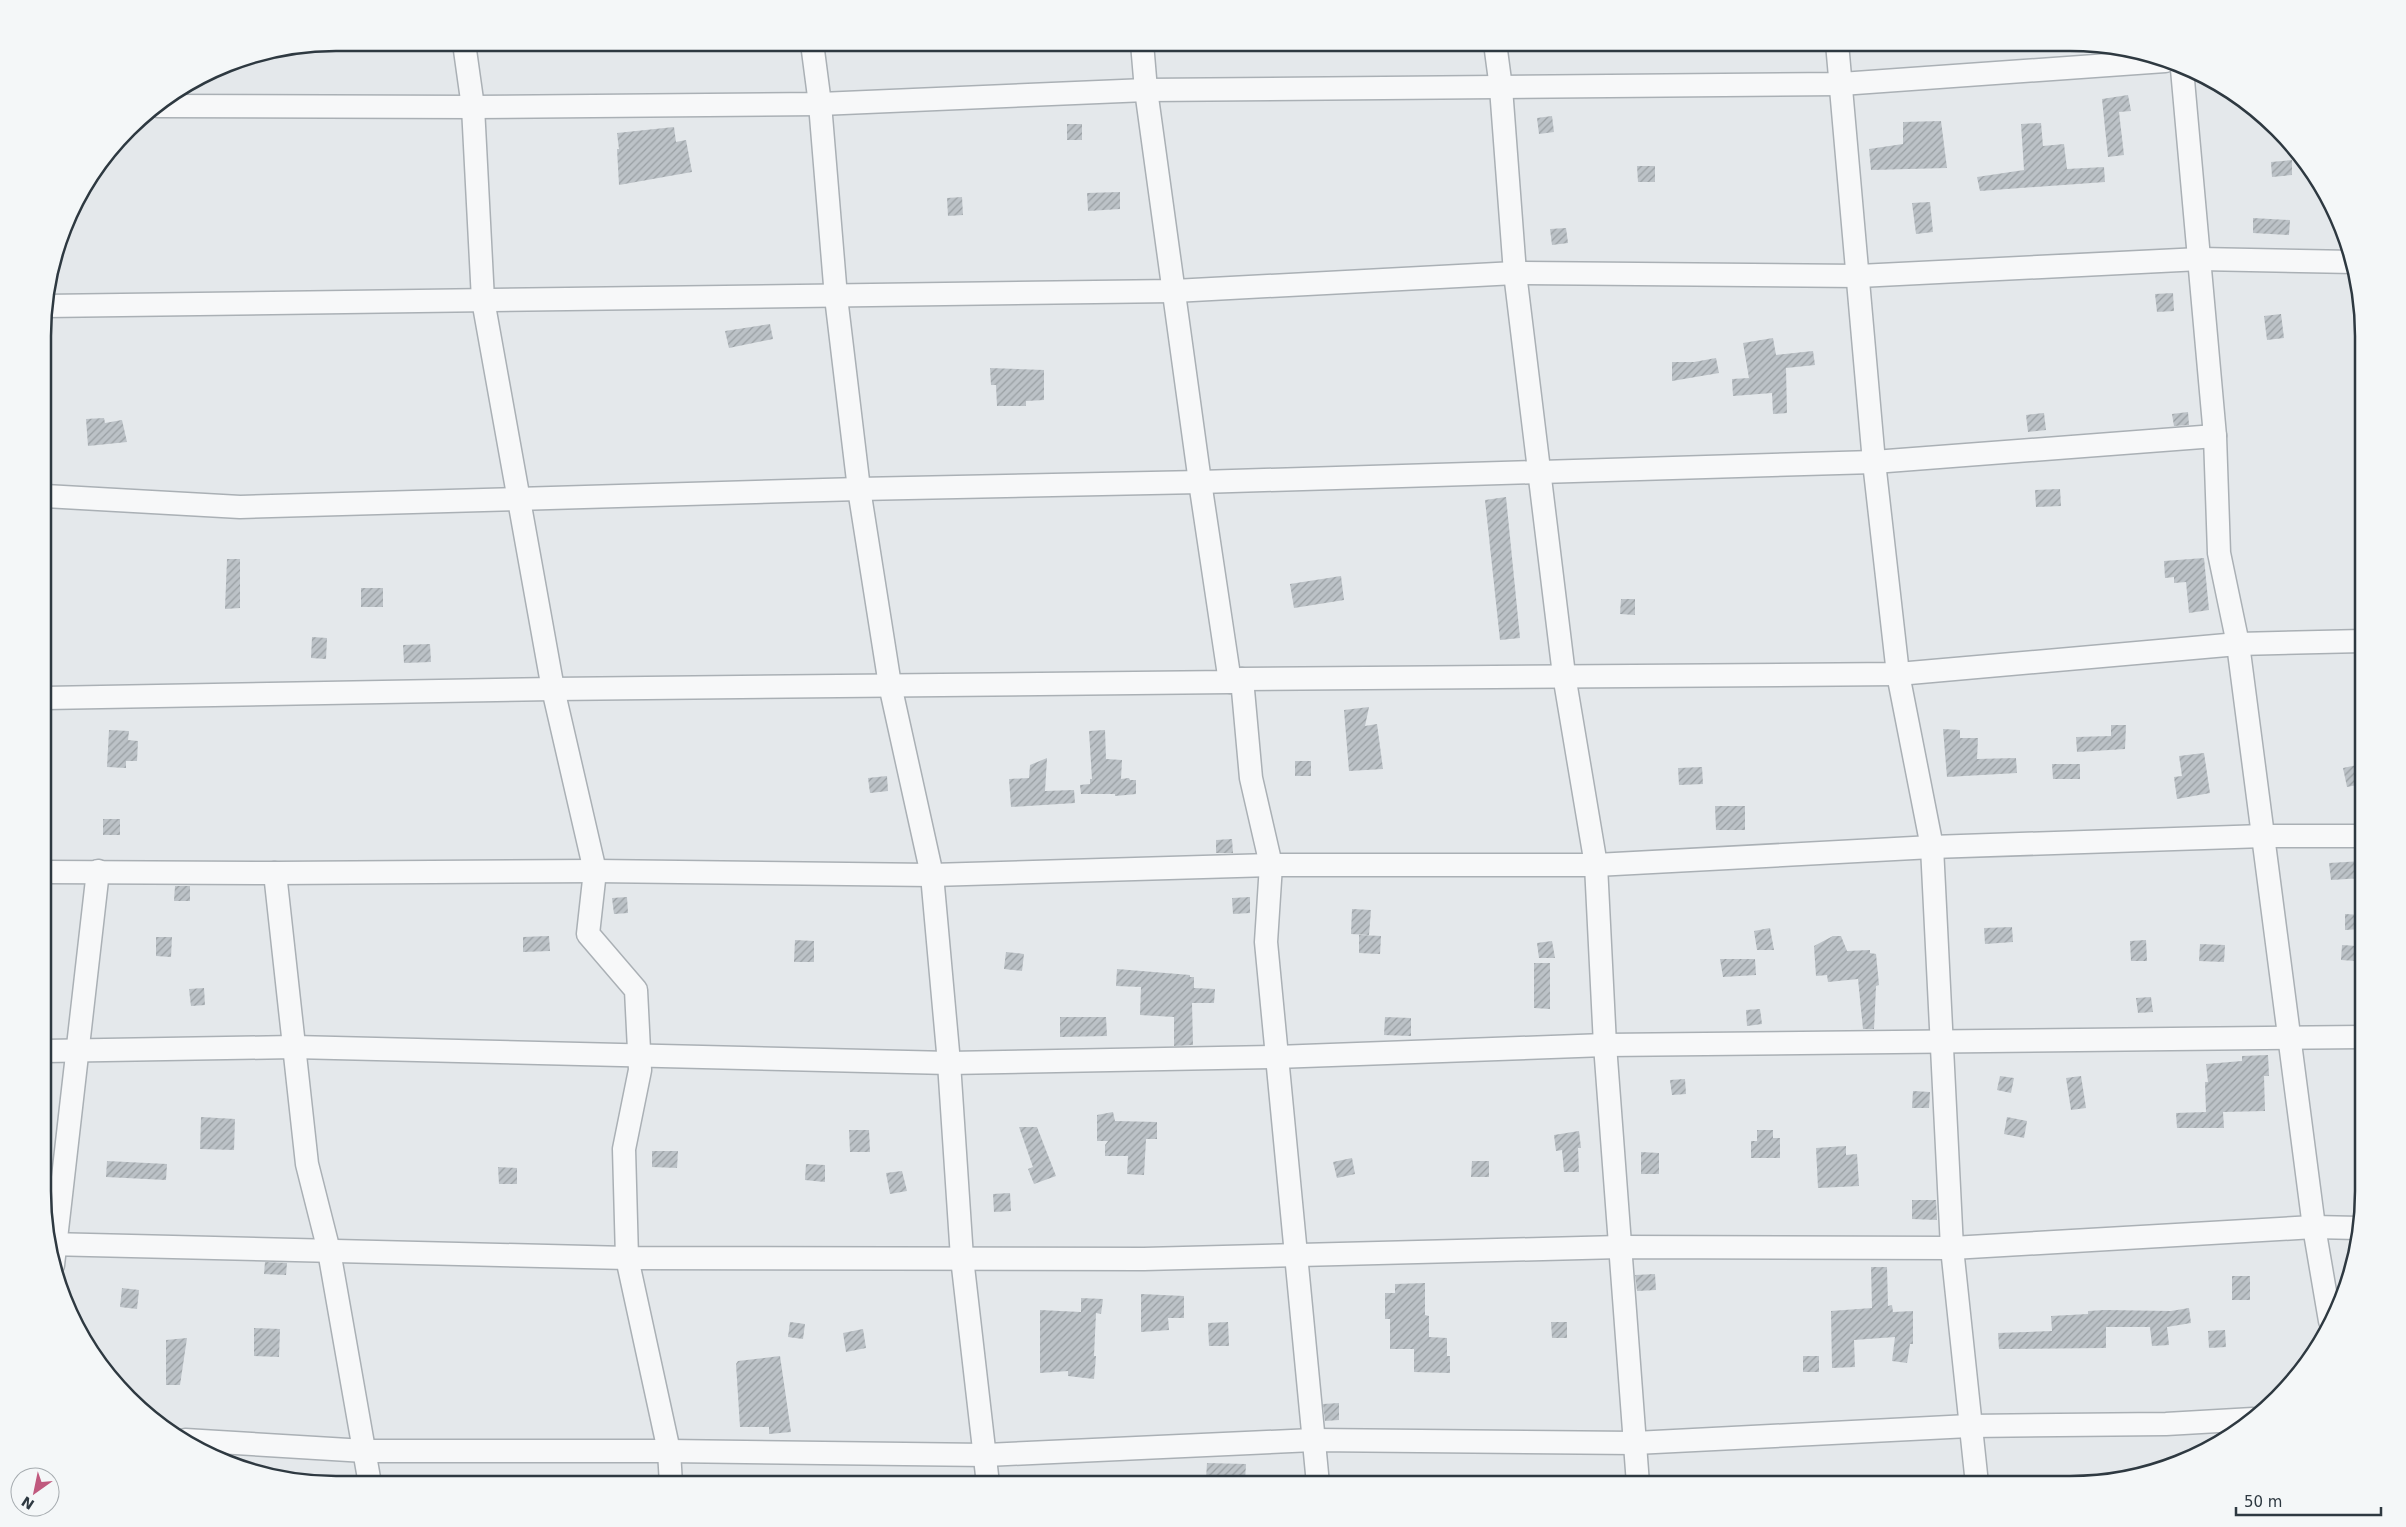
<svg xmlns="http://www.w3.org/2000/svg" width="2406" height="1527" font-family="'DejaVu Sans',sans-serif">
  <defs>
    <pattern id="building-hatch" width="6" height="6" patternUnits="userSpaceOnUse" patternTransform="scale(1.25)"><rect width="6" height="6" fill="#bcc2c7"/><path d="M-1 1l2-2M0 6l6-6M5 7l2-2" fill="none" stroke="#999fa3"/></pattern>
  </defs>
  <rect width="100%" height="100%" fill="#e4e8eb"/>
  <g fill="url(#building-hatch)">
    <polygon points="2128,95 2131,111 2119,112 2124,155 2108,157 2102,99"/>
    <polygon points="1552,116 1554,132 1539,134 1537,118"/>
    <polygon points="1941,121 1947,168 1871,170 1869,149 1903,144 1903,122"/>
    <polygon points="2041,123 2043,146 2064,144 2067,169 2104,167 2105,182 1980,191 1977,177 2024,170 2021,124"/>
    <rect x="1067" y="124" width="15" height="16"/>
    <polygon points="674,127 676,142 686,140 692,172 619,185 617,149 619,149 617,133"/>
    <polygon points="2292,160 2292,175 2272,177 2271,162"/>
    <polygon points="1637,166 1655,166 1655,182 1638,182"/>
    <polygon points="1120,192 1120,209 1088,211 1087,193"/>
    <polygon points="962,197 963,215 948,216 947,198"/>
    <polygon points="1930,202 1933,232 1916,234 1912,203"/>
    <polygon points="2253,218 2290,220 2289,235 2253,233"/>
    <polygon points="1566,228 1568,243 1552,245 1550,229"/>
    <polygon points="2173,293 2174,311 2157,312 2155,294"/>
    <polygon points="2281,314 2284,338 2267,340 2264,316"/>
    <polygon points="770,324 773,339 729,348 725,331"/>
    <polygon points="1773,338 1776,355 1813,351 1815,365 1786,368 1787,413 1773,414 1772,393 1733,396 1732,379 1749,378 1743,343"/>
    <polygon points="1716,358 1719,373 1672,381 1672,362 1694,362"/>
    <polygon points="990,368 1044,370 1044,400 1026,401 1026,406 997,406 996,385 991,385"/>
    <polygon points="2188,412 2189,425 2174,426 2172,414"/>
    <polygon points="2044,413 2046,430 2028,432 2026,415"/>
    <polygon points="104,418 105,423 122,420 127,442 88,446 86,419"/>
    <polygon points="2060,489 2061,506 2036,507 2035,490"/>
    <polygon points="1506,497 1520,638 1500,640 1485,500"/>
    <polygon points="2204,558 2209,610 2189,613 2186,582 2174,583 2174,577 2165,578 2164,561"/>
    <polygon points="227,559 240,559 240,608 225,609"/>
    <polygon points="1341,576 1344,600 1294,608 1290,584"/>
    <rect x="361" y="588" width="22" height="19"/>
    <polygon points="1621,599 1635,599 1635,615 1620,614"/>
    <polygon points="312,637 327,638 326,659 311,658"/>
    <polygon points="430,644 431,662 404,663 403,645"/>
    <polygon points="1369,707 1365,726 1377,724 1383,769 1349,771 1344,710"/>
    <polygon points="2111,725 2126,725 2125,749 2077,752 2076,737 2111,736"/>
    <polygon points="1943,729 1960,730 1960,738 1978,738 1977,759 2016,758 2017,773 1947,777"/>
    <polygon points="109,730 129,731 128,740 138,741 137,761 126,761 126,768 107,767"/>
    <polygon points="1105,730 1106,759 1122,760 1121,779 1129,778 1130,780 1136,780 1136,794 1115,796 1115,794 1081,794 1080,785 1090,784 1090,779 1092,779 1089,731"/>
    <polygon points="2204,753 2210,793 2177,799 2174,777 2182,776 2179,756"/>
    <polygon points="1047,758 1045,791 1074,790 1075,803 1011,807 1009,779 1029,778 1030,765"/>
    <rect x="1295" y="761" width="16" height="15"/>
    <polygon points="2052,764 2080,764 2080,779 2053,779"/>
    <polygon points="2357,765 2362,784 2347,787 2343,768"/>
    <polygon points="1702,767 1703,784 1679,785 1678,768"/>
    <polygon points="887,776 888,791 870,793 868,778"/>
    <polygon points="1715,806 1745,806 1745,830 1716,830"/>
    <rect x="103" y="819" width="17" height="16"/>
    <polygon points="1232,839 1233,853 1216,853 1216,840"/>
    <polygon points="2363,861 2363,878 2331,880 2329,863"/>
    <polygon points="175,886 190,886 190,901 174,901"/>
    <polygon points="627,897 628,913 614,914 612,898"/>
    <polygon points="1250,897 1250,913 1233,914 1232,898"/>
    <polygon points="1352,909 1371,910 1369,935 1351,934"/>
    <polygon points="2345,914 2362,915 2362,929 2345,930"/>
    <polygon points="2012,927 2013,942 1985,944 1984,928"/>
    <polygon points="1770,928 1774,950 1757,950 1754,931"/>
    <polygon points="1359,935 1381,936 1380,954 1359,953"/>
    <polygon points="549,936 550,951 523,952 523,937"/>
    <polygon points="1833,936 1841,936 1847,951 1870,950 1870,953 1876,954 1879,985 1876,986 1874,1029 1863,1029 1858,979 1828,982 1827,975 1816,976 1814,946"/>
    <polygon points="156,937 172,937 171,957 156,956"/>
    <polygon points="795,940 814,941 814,962 794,962"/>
    <polygon points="2146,940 2147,961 2131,961 2130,941"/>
    <polygon points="1552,941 1555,958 1539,958 1537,943"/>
    <polygon points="2200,944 2225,945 2224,962 2199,961"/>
    <polygon points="2342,945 2357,946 2355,961 2341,960"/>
    <polygon points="1006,952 1024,954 1022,971 1004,969"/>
    <polygon points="1720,959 1755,959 1756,975 1723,977"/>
    <polygon points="1534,963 1550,963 1550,1009 1534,1008"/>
    <polygon points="1117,969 1190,975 1190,977 1194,977 1194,988 1215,989 1214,1003 1192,1003 1193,1045 1174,1046 1174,1017 1140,1015 1141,987 1116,986"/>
    <polygon points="204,988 205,1005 191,1006 189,989"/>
    <polygon points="2151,997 2153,1012 2138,1013 2136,998"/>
    <polygon points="1760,1009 1762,1024 1747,1026 1746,1010"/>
    <polygon points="1060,1017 1106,1017 1107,1036 1060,1037"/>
    <polygon points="1385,1017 1411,1018 1411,1036 1384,1035"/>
    <polygon points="2268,1055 2269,1076 2264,1076 2265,1111 2223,1112 2224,1128 2177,1128 2176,1113 2206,1112 2205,1082 2208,1082 2206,1064 2242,1061 2242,1056"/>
    <polygon points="2000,1076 2014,1078 2011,1093 1997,1090"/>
    <polygon points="2081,1076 2086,1108 2071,1110 2066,1078"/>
    <polygon points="1685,1079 1686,1094 1672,1095 1670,1080"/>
    <polygon points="1913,1091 1930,1092 1929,1108 1912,1108"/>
    <polygon points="1113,1112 1115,1121 1157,1122 1157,1139 1146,1139 1144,1175 1127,1174 1128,1156 1105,1156 1105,1145 1108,1141 1097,1141 1097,1115"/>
    <polygon points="201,1117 235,1119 234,1150 200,1149"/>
    <polygon points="2007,1117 2027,1121 2024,1138 2004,1134"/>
    <polygon points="1019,1127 1037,1127 1056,1176 1034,1184 1028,1169 1033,1167"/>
    <polygon points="849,1130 869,1130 870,1152 850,1152"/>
    <polygon points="1757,1130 1773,1130 1773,1138 1780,1138 1780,1158 1751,1158 1751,1141 1757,1141"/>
    <polygon points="1579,1131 1581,1148 1578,1148 1579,1172 1564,1172 1562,1150 1556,1151 1554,1135"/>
    <polygon points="1846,1146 1846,1155 1857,1154 1859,1186 1818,1188 1816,1148"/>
    <polygon points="652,1151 678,1151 677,1168 652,1167"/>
    <polygon points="1641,1152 1659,1153 1659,1174 1641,1174"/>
    <polygon points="1352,1158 1355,1174 1337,1178 1333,1162"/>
    <polygon points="107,1161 167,1164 166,1180 106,1177"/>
    <polygon points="1472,1161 1489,1161 1489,1177 1471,1177"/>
    <polygon points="806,1164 825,1165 825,1182 805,1180"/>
    <polygon points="498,1167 517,1168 517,1184 499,1184"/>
    <polygon points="902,1171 907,1191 890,1194 886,1173"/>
    <polygon points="1010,1193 1011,1211 994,1212 993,1194"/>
    <polygon points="1912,1200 1936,1200 1937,1220 1912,1219"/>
    <polygon points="265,1262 287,1263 286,1275 264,1274"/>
    <polygon points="1871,1267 1887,1267 1888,1306 1892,1305 1893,1312 1913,1311 1913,1344 1910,1344 1907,1363 1892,1361 1895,1337 1854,1340 1855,1367 1832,1368 1831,1311 1872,1308"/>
    <polygon points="1655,1274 1656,1290 1637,1291 1635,1275"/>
    <rect x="2232" y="1276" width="18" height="24"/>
    <polygon points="1425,1283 1425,1315 1429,1316 1429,1337 1447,1338 1447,1356 1450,1356 1450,1373 1414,1372 1414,1349 1390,1349 1390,1319 1385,1319 1385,1293 1395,1293 1395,1284"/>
    <polygon points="122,1288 139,1290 137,1309 120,1307"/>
    <polygon points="1141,1294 1184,1296 1184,1318 1168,1318 1169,1330 1141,1332"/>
    <polygon points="1081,1298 1103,1299 1101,1314 1096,1313 1094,1356 1096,1356 1094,1379 1068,1376 1068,1371 1040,1373 1040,1310 1081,1312"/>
    <polygon points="2189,1308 2191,1323 2167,1327 2169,1345 2152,1346 2150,1327 2106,1327 2106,1348 1999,1349 1998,1333 2052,1331 2051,1316 2088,1314 2088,1311 2105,1310 2171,1311"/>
    <polygon points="790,1322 805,1324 803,1339 788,1337"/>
    <polygon points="1228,1322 1229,1346 1209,1346 1208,1323"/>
    <polygon points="1551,1322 1567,1322 1567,1338 1552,1338"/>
    <polygon points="254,1328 280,1329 279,1357 254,1356"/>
    <polygon points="863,1329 866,1348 846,1352 843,1333"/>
    <polygon points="2225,1330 2226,1347 2209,1348 2208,1331"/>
    <polygon points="187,1338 180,1385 166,1385 166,1340"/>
    <polygon points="780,1356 791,1432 769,1434 769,1427 740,1427 736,1364 738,1361"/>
    <rect x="1803" y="1356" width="16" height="16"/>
    <polygon points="1339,1403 1339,1420 1325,1421 1323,1404"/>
    <polygon points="1207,1463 1246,1464 1245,1481 1206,1479"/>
  </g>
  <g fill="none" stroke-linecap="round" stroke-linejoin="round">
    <g stroke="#aab0b5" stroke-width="25">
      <g id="minor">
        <polyline points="464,43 473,107 483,300 553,689 595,871 588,934 636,990 640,1070 624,1149 627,1258 669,1451 671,1484"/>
        <polyline points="812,43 820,104 836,297 859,489 890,685 932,875 949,1063 962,1258 988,1484"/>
        <polyline points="1142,43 1146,90 1200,482 1230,682"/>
        <polyline points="1495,43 1501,88 1515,273 1564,675 1596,865 1605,1045 1638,1484"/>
        <polyline points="1837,43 1874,462 1898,674 1932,847 1952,1248 1977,1484"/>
        <polyline points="2182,69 2215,436 2219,553 2238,644 2314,1227 2330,1321"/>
        <polyline points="158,106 473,107 820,104 1146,90 1841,84 2165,61"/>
        <polyline points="45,306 1174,291 1515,273 1859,276 2200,259 2354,262"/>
        <polyline points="45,496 240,507 859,489 1200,482 1874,462 2215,436"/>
        <polyline points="1242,679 1251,778 1271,865 1266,942 1318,1484"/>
        <polyline points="45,698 553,689 1230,682 1242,679 1898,674 2238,644 2363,641"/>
        <polyline points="45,872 275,873 595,871 932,875 1271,865 1596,865 1932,847 2264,836 2363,836"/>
        <polyline points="275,873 307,1164 329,1251 370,1484"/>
        <polyline points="45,1051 294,1047 949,1063 1276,1057 1605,1045 2363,1037"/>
        <polyline points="48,1244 627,1258 1144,1259 1620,1247 1952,1248 2314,1227 2359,1228"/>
        <polyline points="53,1265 98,871"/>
        <polyline points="185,1440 365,1451 669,1451 986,1455 1313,1440 1635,1443 1969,1426 2166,1424 2253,1419"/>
      </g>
    </g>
    <use href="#minor" stroke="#f7f8f9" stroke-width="22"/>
  </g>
  <path d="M0 0H2406V1527H0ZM336 51H2070A285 285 0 0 1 2355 336V1191A285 285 0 0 1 2070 1476H336A285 285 0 0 1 51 1191V336A285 285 0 0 1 336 51Z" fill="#f4f7f8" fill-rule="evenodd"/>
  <path fill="none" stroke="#2e3941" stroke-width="2.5" d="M336 51H2070A285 285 0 0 1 2355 336V1191A285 285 0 0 1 2070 1476H336A285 285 0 0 1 51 1191V336A285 285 0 0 1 336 51Z"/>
  <g transform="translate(35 1492) rotate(213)"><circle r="24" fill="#f4f7f8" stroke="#a5abaf"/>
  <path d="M0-4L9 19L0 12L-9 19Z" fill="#c0597e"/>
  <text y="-8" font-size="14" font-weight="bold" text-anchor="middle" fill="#2e3941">N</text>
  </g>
  <path d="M2236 1507v8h145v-8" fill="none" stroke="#2e3941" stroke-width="2.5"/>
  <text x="2244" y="1507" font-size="15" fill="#2e3941" stroke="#f4f7f8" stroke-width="4" paint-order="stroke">50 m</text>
</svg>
